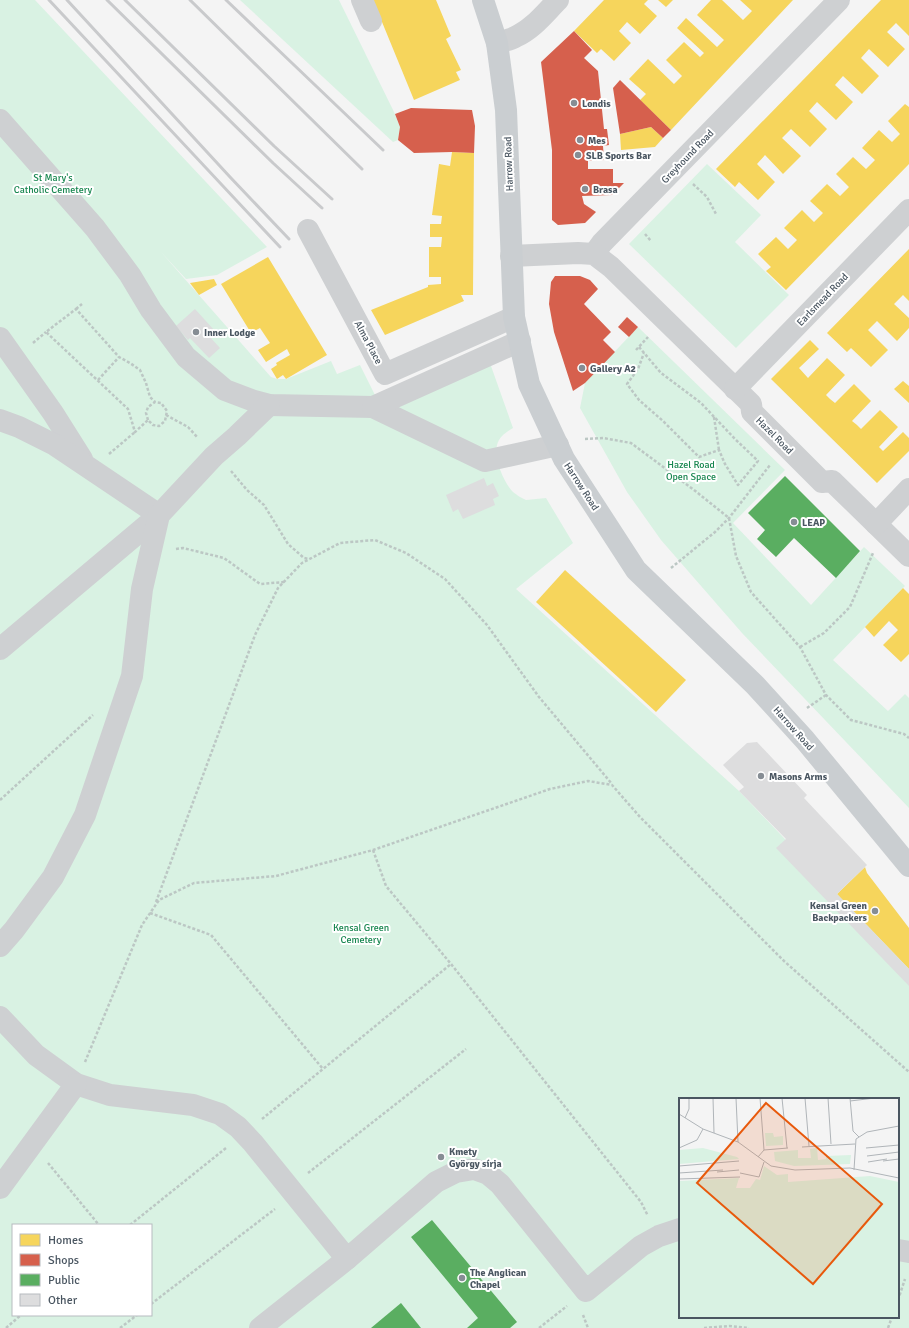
<svg xmlns="http://www.w3.org/2000/svg" width="909" height="1328" font-family="Signika,sans-serif">
  <rect width="100%" height="100%" fill="#f4f4f4"/>
  <g fill="#d9f2e3" fill-rule="evenodd">
    <path d="M 0,0 L 35,0 L 267,247 L 217,275 L 186,279 L 161,252 L 271,377 L 277,379 L 286,379 L 331,361 L 337,374 L 360,365 L 376,397 L 489,355 L 491,366 L 513,428 C 508,431 502,435 499,440 C 491,453 503,482 513,492 C 517,495 521,498 526,500 L 546,498 L 573,543 L 516,589 L 739,791 L 909,969 L 909,1328 L 0,1328 ZM 680,1099 L 898,1099 L 898,1317 L 680,1317 ZM 13,1225 L 151,1225 L 151,1315 L 13,1315 Z"/>
    <polygon points="240,0 339,0 395,114 400,127 398,140 393,142"/>
    <polygon points="707,164 761,215 735,242 789,295 736,348 629,244"/>
    <polygon points="638,327 785,470 733,523 811,605 864,547 905,586 833,660 888,711 905,694 909,698 909,808 742,633 661,540 627,492 580,408 585,383"/>
  </g>
  <g fill="#f6d55c">
    <polygon points="373,0 436,0 451,36 446,39 461,70 456,72 460,80 414,100"/>
    <polygon points="604,0 648,0 644,4 657,16 640,34 627,22 619,31 631,43 614,61 601,49 597,53 574,31"/>
    <polygon points="658,0 673,0 666,7"/>
    <polygon points="711,0 722,0 743,20 752,11 740,0 793,0 671,130 640,100 646,94 629,79 648,59 674,84 682,76 666,60 684,42 700,57 704,53 677,28 686,18 717,47 724,40 697,15"/>
    <polygon points="881,0 909,0 909,36 896,23 887,32 905,49 888,67 869,49 861,58 879,76 862,94 843,76 835,85 853,102 836,120 817,102 809,111 827,129 810,147 791,129 782,138 801,156 783,174 765,155 757,164 775,182 758,200 739,182 735,187 716,169"/>
    <polygon points="905,104 909,107 909,164 786,290 766,271 771,267 758,254 776,237 788,249 797,240 784,228 802,210 814,222 823,213 810,201 827,184 840,196 849,187 836,174 853,157 866,169 875,160 862,148 879,130 892,142 900,134 888,121"/>
    <polygon points="651,127 663,138 655,147 621,150 620,134"/>
    <polygon points="452,152 474,153 473,295 461,295 464,301 385,335 371,310 428,287 428,285 441,284 441,277 429,277 429,247 441,247 442,237 430,237 430,224 441,224 442,216 432,215 439,164 450,166"/>
    <polygon points="909,249 909,301 903,295 894,304 909,318 909,328 897,341 877,321 868,330 888,350 871,367 851,348 847,352 827,333"/>
    <polygon points="268,257 327,355 286,379 283,375 277,379 271,369 277,365 276,363 290,355 287,349 266,362 258,350 270,343 260,328 251,333 221,284"/>
    <polygon points="214,279 217,285 199,295 190,283"/>
    <polygon points="810,340 819,349 799,368 808,378 827,358 845,375 826,395 830,399 835,403 854,384 871,401 852,421 857,425 861,429 880,410 898,427 879,447 883,451 903,432 909,438 909,451 877,483 771,379"/>
    <polygon points="903,381 909,386 909,403 894,389"/>
    <polygon points="565,570 686,680 656,712 536,602"/>
    <polygon points="903,588 909,594 909,654 901,662 883,645 898,630 889,621 874,637 865,627"/>
    <polygon points="865,867 867,873 909,928 909,969 837,894"/>
  </g>
  <g fill="#d6604d">
    <polygon points="574,31 592,50 584,58 598,71 604,129 607,129 609,145 603,146 604,160 588,161 588,169 613,169 613,183 624,183 612,195 582,196 584,204 596,212 585,223 558,225 552,220 552,150 541,62"/>
    <polygon points="620,80 671,130 663,138 651,127 620,134 613,88"/>
    <polygon points="411,108 472,110 475,126 474,153 452,152 414,153 398,140 400,127 395,114"/>
    <polygon points="555,276 580,276 590,280 598,289 584,304 611,332 603,340 615,352 585,383 573,391 554,332 549,304 551,282"/>
    <polygon points="627,317 638,327 629,337 618,327"/>
  </g>
  <g fill="#5aae61">
    <polygon points="785,476 860,551 836,578 794,538 776,557 757,539 765,530 748,513"/>
    <polygon points="432,1220 517,1322 510,1328 467,1328 478,1318 411,1237"/>
    <polygon points="401,1303 421,1328 371,1328"/>
  </g>
  <g fill="#ddddde">
    <polygon points="195,309 214,330 208,335 220,348 209,358 190,338 188,340 176,326"/>
    <polygon points="484,478 487,486 493,483 499,496 493,499 495,505 463,519 458,509 453,512 446,495"/>
    <polygon points="757,742 807,795 804,798 867,865 837,894 909,969 909,986 776,848 786,839 739,791 744,787 723,765 747,743"/>
  </g>
  <g fill="none" stroke-linecap="round" stroke-linejoin="round">
    <g stroke="#bcc7c4" stroke-width="2.5" stroke-dasharray="3 2" stroke-linecap="butt">
      <polyline points="693,184 707,197 716,214"/>
      <polyline points="645,234 651,241"/>
      <polyline points="76,309 82,304"/>
      <polyline points="33,343 46,332"/>
      <polyline points="639,347 661,373 701,403 735,439 758,461 738,485 725,464 719,450 699,457 663,421 639,400 627,384 638,369 644,353"/>
      <polyline points="636,350 648,337"/>
      <polyline points="98,380 119,357"/>
      <polyline points="166,415 188,427 198,438"/>
      <polyline points="714,417 719,450"/>
      <polyline points="148,420 146,413 148,407 155,402 161,403 167,411 165,421 159,426 153,425 148,420 135,432 128,409 46,332 76,309 119,357 130,363 140,370 146,383 150,397 155,402"/>
      <polyline points="585,439 603,438 631,443 694,490 729,518 736,556 751,592 800,647 826,695 851,720 904,734 909,738"/>
      <polyline points="109,454 135,432"/>
      <polyline points="231,471 247,490 264,505 288,544 304,558 309,559"/>
      <polyline points="176,549 183,548 224,558 260,584 284,582"/>
      <polyline points="671,568 715,532 729,518 770,465"/>
      <polyline points="800,647 824,633 850,607 873,553"/>
      <polyline points="807,708 826,695"/>
      <polyline points="0,800 93,715"/>
      <polyline points="373,850 386,886 451,964 641,1202 648,1216"/>
      <polyline points="156,902 255,635 278,588 302,563 340,543 375,540 406,553 445,579 487,625 539,697 612,784"/>
      <polyline points="150,913 211,935 323,1069"/>
      <polyline points="85,1062 142,925 159,900 194,883 276,876 373,850 550,789 588,781 612,785 640,817 784,961 909,1072"/>
      <polyline points="262,1119 451,964"/>
      <polyline points="48,1163 99,1225"/>
      <polyline points="308,1173 466,1049"/>
      <polyline points="130,1225 226,1148"/>
      <polyline points="898,1300 905,1279"/>
      <polyline points="151,1304 275,1209"/>
      <polyline points="583,1315 588,1328"/>
      <polyline points="6,1328 21,1315"/>
      <polyline points="120,1328 137,1315"/>
      <polyline points="539,1328 567,1306"/>
      <polyline points="704,1328 729,1326 749,1328"/>
      <polyline points="888,1328 892,1317"/>
    </g>
    <g stroke="#ced0d2" stroke-width="22">
      <polyline points="362,0 371,21"/>
      <path d="M 497,43 C 503,41 510,40 515,37 C 533,29 545,13 558,0"/>
      <polyline points="0,120 95,228 130,275 151,310 186,357 225,390 254,401 269,405 373,407 485,461 558,445"/>
      <polyline points="308,230 385,374 514,317"/>
      <polyline points="594,254 602,243 839,0"/>
      <polyline points="511,256 578,253 594,254 611,267 745,398 751,404 752,412 822,482 832,481 909,556"/>
      <polyline points="0,338 53,413 82,459"/>
      <polyline points="735,389 909,210"/>
      <polyline points="373,407 520,341"/>
      <polyline points="0,420 19,427 55,445 159,515 0,649"/>
      <polyline points="876,524 909,489"/>
      <polyline points="0,946 14,930 53,877 85,815 132,676 142,589 159,515 214,456 237,436 269,405"/>
      <polyline points="0,1017 36,1055 76,1084 110,1095 193,1105 220,1114 238,1127 253,1143 347,1259 436,1182 456,1172 474,1169 488,1174 500,1184 586,1291 641,1246 659,1236 680,1229"/>
      <polyline points="0,1188 76,1084"/>
      <polyline points="898,1250 909,1252"/>
      <polyline points="260,1328 347,1259"/>
    </g>
    <polyline stroke="#caced1" stroke-width="22" points="483,0 497,43 506,110 514,317 529,384 564,459 636,570 755,685 805,740 909,866"/>
    <g stroke="#c9cacc" stroke-width="3">
      <polyline points="49,0 280,247"/>
      <polyline points="67,0 230,177 289,239"/>
      <polyline points="107,0 273,163 322,208"/>
      <polyline points="125,0 274,146 332,199"/>
      <polyline points="190,0 362,169"/>
      <polyline points="226,0 383,150"/>
    </g>
  </g>
  <g fill="#868d94" stroke="#fff" stroke-width="1.5">
    <circle cx="574" cy="103" r="4"/>
    <circle cx="580" cy="140" r="4"/>
    <circle cx="578" cy="155" r="4"/>
    <circle cx="585" cy="189" r="4"/>
    <circle cx="196" cy="332" r="4"/>
    <circle cx="582" cy="368" r="4"/>
    <circle cx="794" cy="522" r="4"/>
    <circle cx="761" cy="776" r="4"/>
    <circle cx="875" cy="911" r="4"/>
    <circle cx="441" cy="1157" r="4"/>
    <circle cx="462" cy="1278" r="4"/>
  </g>
  <g text-anchor="middle" stroke-width="4" stroke-linejoin="round" paint-order="stroke">
    <g font-size="10" font-weight="bold" fill="#4a5661" stroke="#fff" text-anchor="start">
      <text x="582" y="107">Londis</text>
      <text x="588" y="144">Mes</text>
      <text x="586" y="159">SLB Sports Bar</text>
      <text x="593" y="193">Brasa</text>
      <text x="204" y="336">Inner Lodge</text>
      <text x="590" y="372">Gallery A2</text>
      <text x="802" y="526">LEAP</text>
      <text x="769" y="780">Masons Arms</text>
      <text x="867" y="909" text-anchor="end">Kensal Green<tspan x="867" dy="12">Backpackers</tspan></text>
      <text x="449" y="1155">Kmety<tspan x="449" dy="12">György sírja</tspan></text>
      <text x="470" y="1276">The Anglican<tspan x="470" dy="12">Chapel</tspan></text>
    </g>
    <g font-size="10" fill="#4a5661" stroke="#fff">
      <text transform="translate(687 156) rotate(-46)" y="4">Greyhound Road</text>
      <text transform="translate(508 164) rotate(-92)" y="4">Harrow Road</text>
      <text transform="translate(822 299) rotate(-46)" y="4">Earlsmead Road</text>
      <text transform="translate(369 342) rotate(62)" y="4">Alma Place</text>
      <text transform="translate(775 435) rotate(45)" y="4">Hazel Road</text>
      <text transform="translate(582 486) rotate(57)" y="4">Harrow Road</text>
      <text transform="translate(794 728) rotate(48)" y="4">Harrow Road</text>
    </g>
    <g font-size="10" fill="#17864f" stroke="#fff">
      <text x="53" y="181">St Mary's<tspan x="53" dy="12">Catholic Cemetery</tspan></text>
      <text x="691" y="468">Hazel Road<tspan x="691" dy="12">Open Space</tspan></text>
      <text x="361" y="931">Kensal Green<tspan x="361" dy="12">Cemetery</tspan></text>
    </g>
  </g>
  <g transform="translate(679 1098)">
    <rect width="220" height="220" fill="#f4f4f4"/>
    <path d="M 86,35 L 94,35 L 95,39 L 104,38 L 104,47 L 87,48 ZM 24,50 L 58,59 L 60,61 L 0,66 L 0,52 ZM 138,50 L 139,62 L 147,61 L 147,58 L 172,57 L 171,66 L 115,68 L 96,63 L 95,54 L 119,52 L 119,60 L 132,60 L 131,51 ZM 85,68 L 98,77 L 109,76 L 109,84 L 191,78 L 220,84 L 220,220 L 0,220 L 0,83 L 60,80 L 57,90 L 71,90 L 77,81 L 81,82 Z" fill="#d9f2e3"/>
    <path fill="none" stroke="#b0b5b9" stroke-width="1" d="M 34,0 L 35,35M 57,0 L 59,44M 103,0 L 108,50M 126,0 L 130,48M 149,0 L 152,46M 171,0 L 174,33 L 180,39M 171,3 L 196,0M 0,16 L 24,31 L 59,44 L 92,68 L 116,72 L 171,70 L 220,80M 6,20 L 10,11 L 10,0M 123,49 L 176,46M 0,50 L 18,42 L 24,31M 187,50 L 220,47M 85,52 L 109,50M 188,58 L 220,54M 79,59 L 85,52 L 81,0M 204,63 L 220,61M 189,64 L 208,61M 0,68 L 60,63M 175,72 L 177,41 L 188,34 L 220,28M 38,74 L 60,72M 0,75 L 44,72M 61,75 L 80,79 L 85,64M 0,81 L 61,79"/>
    <path fill="#e8590c" fill-opacity="0.15" stroke="#e8590c" stroke-width="2" d="M 87,5 L 203,106 L 134,186 L 18,85 Z"/>
    <rect width="220" height="220" fill="none" stroke="#4a5661" stroke-width="2"/>
  </g>
  <rect x="12" y="1224" width="140" height="92" fill="#ffffff" stroke="#b7bbc0"/>
  <rect x="20" y="1234" width="20" height="12" fill="#f6d55c" stroke="#b7bbc0"/>
  <text x="48" y="1244" font-size="12" fill="#4a5661">Homes</text>
  <rect x="20" y="1254" width="20" height="12" fill="#d6604d" stroke="#b7bbc0"/>
  <text x="48" y="1264" font-size="12" fill="#4a5661">Shops</text>
  <rect x="20" y="1274" width="20" height="12" fill="#5aae61" stroke="#b7bbc0"/>
  <text x="48" y="1284" font-size="12" fill="#4a5661">Public</text>
  <rect x="20" y="1294" width="20" height="12" fill="#ddddde" stroke="#b7bbc0"/>
  <text x="48" y="1304" font-size="12" fill="#4a5661">Other</text>
</svg>
